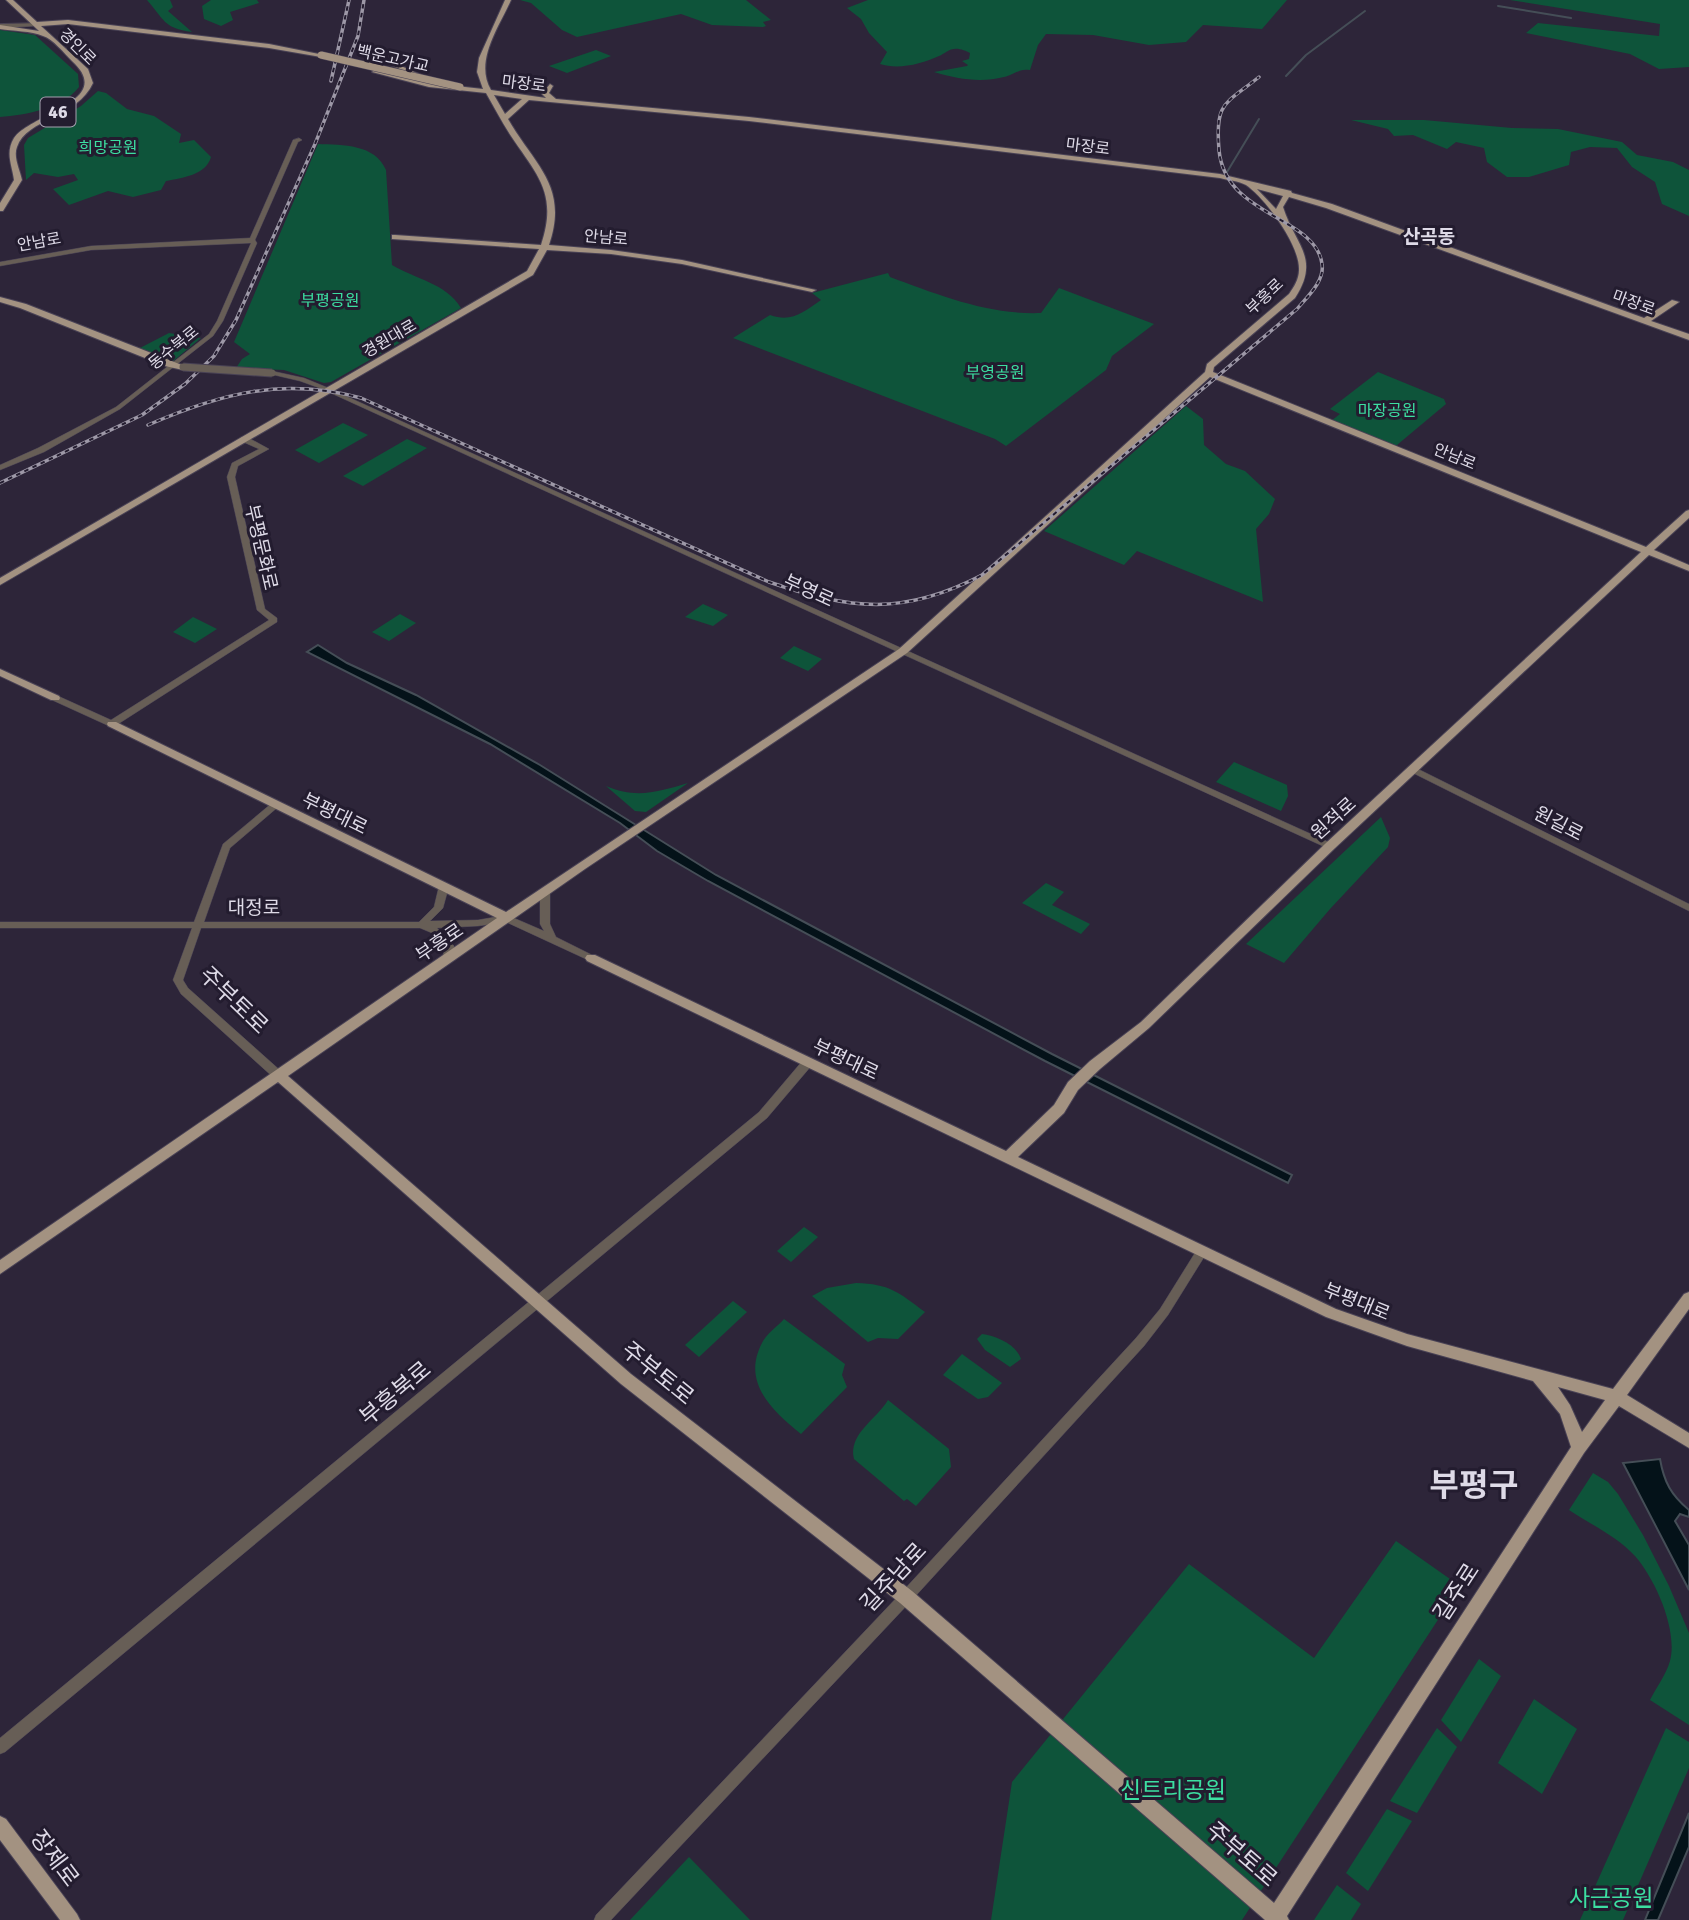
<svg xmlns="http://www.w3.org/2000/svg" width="1689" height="1920" font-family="Signika,'Noto Sans KR',sans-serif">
  <rect width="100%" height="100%" fill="#2d2539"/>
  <g fill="#0e543a">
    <path d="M 147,0 L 170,0 L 173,7 L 168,11 L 192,32 C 163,28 164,19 147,0 Z"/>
    <polygon points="211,0 257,0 259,3 230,12 233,20 221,26 204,19 202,6"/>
    <polygon points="520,0 746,0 771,20 763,22 766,26 763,27 712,25 681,14 577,37 562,30 531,3"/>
    <path d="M 868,0 L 1287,0 L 1262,29 L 1203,25 L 1186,42 L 1149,45 L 1093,35 L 1046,34 L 1038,45 L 1030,70 C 1018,68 1015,75 1004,77 C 980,83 958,79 934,72 L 967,66 L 968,65 L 962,61 L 969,59 L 970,53 C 966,51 959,48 954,49 C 949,49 944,54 939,56 C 922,64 898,70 880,64 L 887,52 L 869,33 L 861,19 L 847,8 Z"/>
    <polygon points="1510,0 1689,0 1689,67 1659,69 1630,54 1526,33 1538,23 1659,36 1660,24"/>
    <path d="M 0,30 L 35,35 L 78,74 L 79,87 C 63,108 26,115 0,117 Z"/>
    <polygon points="596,50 611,56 567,73 549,66"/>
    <path d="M 98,91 L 106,93 L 127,109 L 154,116 L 181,134 L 179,143 L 194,140 L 211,157 C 206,175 182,178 166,181 L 161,190 L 133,197 L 108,191 L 69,205 L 53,189 L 78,180 L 74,174 L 58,177 L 34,173 L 26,180 L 24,145 L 28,138 L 81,106 Z"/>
    <polygon points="1351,120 1424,120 1512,128 1558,129 1622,142 1637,155 1673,162 1689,170 1689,216 1662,204 1655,182 1632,167 1617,148 1590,147 1571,152 1569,165 1529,177 1507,177 1487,162 1484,148 1456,142 1447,149 1413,135 1394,136 1388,129"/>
    <path d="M 318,144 C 343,145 375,144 386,170 L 392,265 C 415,279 446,283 461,308 L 331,382 L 324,383 L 284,370 L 236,368 L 242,359 L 250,354 L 234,342 Z"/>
    <path d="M 888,273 L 890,277 C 939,295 988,315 1041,313 L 1059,288 L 1154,324 L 1112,356 L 1106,370 L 1006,446 L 995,439 L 733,338 L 770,315 C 792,323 803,312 821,300 L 812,293 Z"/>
    <polygon points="169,333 201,338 172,362 138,349"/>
    <polygon points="1378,372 1444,399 1446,404 1397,445 1392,445 1331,421 1340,414 1330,409"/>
    <polygon points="1186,406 1203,419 1204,445 1226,464 1245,471 1275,499 1269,514 1256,529 1263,602 1137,551 1124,565 1044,531"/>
    <polygon points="343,423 368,435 319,463 295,450"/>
    <polygon points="407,439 427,448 363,486 343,476"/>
    <polygon points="703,604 728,615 713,626 685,617"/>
    <polygon points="400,614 416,623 389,641 372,632"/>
    <polygon points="193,617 217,629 195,643 173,632"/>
    <polygon points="794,646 822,659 808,671 780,658"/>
    <polygon points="1234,762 1287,785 1288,796 1281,811 1216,782"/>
    <path d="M 688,783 L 646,812 L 635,811 L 606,786 C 636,799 658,792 688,783 Z"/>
    <polygon points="1381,817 1390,838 1388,847 1330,909 1284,963 1246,944"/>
    <polygon points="1046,883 1064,892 1052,905 1090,924 1081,934 1022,903"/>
    <polygon points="804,1227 818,1237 791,1262 777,1251"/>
    <path d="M 856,1283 C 890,1284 898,1292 925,1312 L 898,1339 L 878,1338 L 868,1342 L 812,1296 L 827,1288 Z"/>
    <polygon points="733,1301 747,1312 699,1357 685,1345"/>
    <path d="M 784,1319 L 845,1364 L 842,1375 L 847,1387 L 801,1434 C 773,1411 741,1383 762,1343 C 766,1334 778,1326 784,1319 Z"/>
    <path d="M 982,1334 C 996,1336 1016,1344 1021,1359 L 1010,1367 L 985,1350 L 977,1339 Z"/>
    <polygon points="962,1354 1002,1383 988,1397 978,1399 943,1375"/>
    <path d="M 888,1400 L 949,1449 L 951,1467 L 916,1506 L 907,1499 L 904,1501 L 854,1459 C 848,1434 876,1420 888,1400 Z"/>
    <path d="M 1593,1473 L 1608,1482 L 1618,1494 L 1643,1535 L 1669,1586 L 1689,1633 L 1689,1725 L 1650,1700 C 1656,1688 1666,1675 1670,1661 C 1678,1631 1656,1580 1635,1556 C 1618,1537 1590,1524 1569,1510 Z"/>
    <polygon points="1396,1541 1460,1586 1242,1920 991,1920 1012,1782 1189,1564 1314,1658"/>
    <polygon points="1479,1659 1501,1676 1461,1742 1441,1720"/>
    <polygon points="1534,1699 1577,1729 1542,1794 1498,1763"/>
    <polygon points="1437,1728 1457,1747 1417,1813 1390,1801"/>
    <polygon points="1666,1728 1689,1742 1689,1768 1623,1920 1580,1920"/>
    <polygon points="1387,1809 1412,1821 1368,1891 1346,1873"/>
    <polygon points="689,1857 750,1920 630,1920"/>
    <polygon points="1337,1885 1361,1904 1351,1920 1314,1920"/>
  </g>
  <g fill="#041219" stroke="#454e57" stroke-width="2">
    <polygon points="318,645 347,663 416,695 540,765 716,875 1052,1054 1292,1175 1288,1183 1045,1061 708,881 657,851 620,823 490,744 307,652"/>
    <path d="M 1660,1459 C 1664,1482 1671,1495 1689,1510 L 1689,1517 L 1680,1514 L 1675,1521 L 1689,1545 L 1689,1590 L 1623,1463 Z"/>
    <polygon points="1689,1813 1689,1847 1658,1920 1645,1920"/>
  </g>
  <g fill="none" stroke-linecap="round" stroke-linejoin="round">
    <g stroke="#454e57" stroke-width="2">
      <polyline points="1498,6 1571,18"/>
      <polyline points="1286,76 1306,55 1365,11"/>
      <polyline points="1227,172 1259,119"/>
    </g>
    <g stroke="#494255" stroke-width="1">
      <g id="minor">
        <polygon points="38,23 38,25 36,26 0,28 0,24"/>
        <polygon points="299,138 302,140 298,142 255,240 257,243 223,321 213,336 120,409 44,452 0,470 0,465 38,448 116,407 209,334 217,321 251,243 91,250 0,266 0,262 91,246 250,238 293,140"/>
        <polygon points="272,371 304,378 326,387 1333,844 1335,846 1330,849 1327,848 322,389 300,381 270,374 270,372"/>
        <polygon points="241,437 247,437 269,449 238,466 235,477 265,609 277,618 277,622 115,726 109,726 52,700 51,698 52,696 58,696 111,720 269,620 257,610 227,477 232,463 259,449 241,441"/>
        <polygon points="1414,767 1689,904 1689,911 1411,772 1410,770"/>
        <polygon points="275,802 278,803 279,805 278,807 230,848 204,922 419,922 434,907 439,886 444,883 449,886 443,908 430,921 478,920 507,915 544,931 540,924 540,892 545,889 550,892 550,924 556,937 594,956 596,958 591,962 588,960 506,922 478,926 437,928 454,946 453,959 448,963 443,959 444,947 432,933 420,928 201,928 183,980 188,988 282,1072 283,1075 282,1078 274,1078 181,994 173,980 192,928 0,928 0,922 194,922 223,844 272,803"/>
        <polygon points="808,1058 812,1059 813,1062 812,1065 767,1118 5,1752 0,1754 0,1738 759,1112 804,1059"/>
        <polygon points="1202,1246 1206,1248 1208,1251 1206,1254 1168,1315 1144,1346 911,1601 611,1920 594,1920 596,1915 901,1593 1136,1338 1160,1309 1198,1248"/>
      </g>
    </g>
    <g stroke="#494255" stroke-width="2">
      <g id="major">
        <path d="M 6,0 L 13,0 L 37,22 L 68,20 L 269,44 L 324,55 L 321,57 L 269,48 L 68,24 L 41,26 L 88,69 L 93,83 C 78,117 26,119 17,147 C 13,157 20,170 22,180 L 3,211 L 0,211 L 0,203 L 14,180 C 12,165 5,153 14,138 C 32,113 116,101 72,61 C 64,53 53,39 43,36 C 31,31 13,31 0,29 L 0,25 L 39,31 Z"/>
        <path d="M 505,0 L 511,0 C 499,27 474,61 491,90 L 546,98 L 542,94 L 550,84 L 553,86 L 549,93 L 556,99 L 749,117 L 1220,174 L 1291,191 L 1292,193 L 1332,204 L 1644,318 L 1672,300 L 1679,302 L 1651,321 L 1689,334 L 1689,340 L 1326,208 L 1289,197 L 1283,207 C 1295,245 1321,258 1295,298 L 1214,367 L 1213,372 L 1646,547 L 1686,511 L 1689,510 L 1689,518 L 1654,550 L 1689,565 L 1689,571 L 1649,555 L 1334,849 L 1149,1028 L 1100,1069 L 1078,1090 L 1064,1113 L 1018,1157 L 1336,1309 L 1407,1334 L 1613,1389 L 1684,1294 L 1689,1292 L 1689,1309 L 1627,1395 L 1689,1433 L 1689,1448 L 1619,1406 L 1584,1453 L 1287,1916 L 1289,1920 L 1265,1920 L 900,1603 L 621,1384 L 278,1082 L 0,1274 L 0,1260 L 497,918 L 108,726 L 107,724 L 108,722 L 116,722 L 506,912 L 899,649 L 1205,372 L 1207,364 L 1289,294 C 1294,287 1299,279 1299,270 C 1300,245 1265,198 1246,185 C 1239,181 1227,180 1220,178 L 749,121 L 529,100 L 508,119 C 535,166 569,186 549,245 L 611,250 L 682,260 L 816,290 L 812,292 L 682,264 L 611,254 L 547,250 L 533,275 L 0,585 L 0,578 L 527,271 L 539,249 L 392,239 L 392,235 L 395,235 L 541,245 C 558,194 538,176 511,136 C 502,122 494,107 486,93 L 429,87 L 372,72 L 375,70 L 429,83 L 483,89 L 477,72 L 479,58 ZM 494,95 L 522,99 L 505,114 ZM 1257,189 L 1283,196 L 1276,209 ZM 1210,377 L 1641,552 L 1326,843 L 1141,1022 L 1090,1061 L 1068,1082 L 1054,1105 L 1006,1151 L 595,955 L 587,955 L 585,958 L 587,961 L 1326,1317 L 1407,1346 L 1533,1381 L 1560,1414 L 1571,1447 L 1274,1903 L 912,1591 L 631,1374 L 288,1076 L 585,869 L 907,653 ZM 1558,1387 L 1605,1400 L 1582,1432 L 1570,1405 Z"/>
        <polygon points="386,61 390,61 421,75 416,76 386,63"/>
        <polygon points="0,297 26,304 187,367 183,370 165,366 20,308 0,302"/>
        <polygon points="0,669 59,696 60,698 59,700 51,700 0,676"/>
        <polygon points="0,1816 6,1819 77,1914 80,1920 60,1920 0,1840"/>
      </g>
    </g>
    <use href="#minor" fill="#675e56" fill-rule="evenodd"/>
    <use href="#major" fill="#a39281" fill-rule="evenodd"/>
    <g stroke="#9d98a7" stroke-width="3.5">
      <g id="rail">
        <polyline points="331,81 349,0"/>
        <path d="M 148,425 C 222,393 282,377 361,398 L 769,582 C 851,610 904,616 982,575 L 1297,309 C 1307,297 1325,281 1322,264 C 1316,216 1225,217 1219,150 C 1215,102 1224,105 1259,77"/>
        <polyline points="0,483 142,415 185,384 214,356 236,320 315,144 358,36 364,0"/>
      </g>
    </g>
    <use href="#rail" stroke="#231c2f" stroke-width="2" stroke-dasharray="4.5" stroke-linecap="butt"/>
    <g stroke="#494255" stroke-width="9" stroke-linecap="butt">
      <polyline id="minor-bridge" points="183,367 272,373"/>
    </g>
    <g stroke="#494255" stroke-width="8" stroke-linecap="butt">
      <polyline id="major-bridge" points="321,55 460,87"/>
    </g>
    <use href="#minor-bridge" stroke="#675e56" stroke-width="7"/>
    <use href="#major-bridge" stroke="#a39281" stroke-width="7"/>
  </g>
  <g text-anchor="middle" stroke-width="6" stroke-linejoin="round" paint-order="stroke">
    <g font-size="16" fill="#dedae7" stroke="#231c2f">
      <text transform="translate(78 46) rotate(45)" y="6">경인로</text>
      <text transform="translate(393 58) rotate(13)" y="6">백운고가교</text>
      <text transform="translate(524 83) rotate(7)" y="6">마장로</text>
      <text transform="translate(1088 146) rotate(7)" y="6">마장로</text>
      <text transform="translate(606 237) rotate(5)" y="6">안남로</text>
      <text transform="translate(39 241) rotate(-10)" y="6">안남로</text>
      <text transform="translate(1264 296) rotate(-43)" y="6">부흥로</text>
      <text transform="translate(1634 302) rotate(20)" y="6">마장로</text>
      <text transform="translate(389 338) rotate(-30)" y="6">경원대로</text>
      <text transform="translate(173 347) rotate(-39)" y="6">동수북로</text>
      <text transform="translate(1455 456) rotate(22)" y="6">안남로</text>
    </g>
    <g font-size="16" fill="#3cdfa1" stroke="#231c2f">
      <text x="108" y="153">희망공원</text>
      <text x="330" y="306">부평공원</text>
      <text x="995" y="378">부영공원</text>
      <text x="1387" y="416">마장공원</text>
    </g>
    <rect fill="#231c2f" stroke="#a6a1b0" stroke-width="2" x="40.5" y="97.5" width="35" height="29" rx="5"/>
    <g font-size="18" font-weight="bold" fill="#dedae7">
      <text x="58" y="118">46</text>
    </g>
    <g font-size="19" font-weight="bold" fill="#dedae7" stroke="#231c2f">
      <text x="1429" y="243">산곡동</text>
    </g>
    <g font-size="19" fill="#dedae7" stroke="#231c2f">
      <text transform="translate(262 547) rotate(77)" y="7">부평문화로</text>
      <text transform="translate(809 590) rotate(24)" y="7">부영로</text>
      <text transform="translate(335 813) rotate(26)" y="7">부평대로</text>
      <text transform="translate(1333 818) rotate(-42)" y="7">원적로</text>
      <text transform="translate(1559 823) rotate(27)" y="7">원길로</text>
      <text x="254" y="914">대정로</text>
      <text transform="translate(439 942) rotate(-34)" y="7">부흥로</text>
      <text transform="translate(846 1059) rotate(25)" y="7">부평대로</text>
      <text transform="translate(1357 1301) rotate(22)" y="7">부평대로</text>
    </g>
    <g font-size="23" fill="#dedae7" stroke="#231c2f">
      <text transform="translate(234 1000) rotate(44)" y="8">주부토로</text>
      <text transform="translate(658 1373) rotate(39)" y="8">주부토로</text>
      <text transform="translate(395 1393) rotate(-40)" y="8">부흥북로</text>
      <text transform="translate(893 1577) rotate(-47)" y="8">길주남로</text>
      <text transform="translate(1456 1592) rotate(-57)" y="8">길주로</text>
      <text transform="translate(1242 1854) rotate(41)" y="8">주부토로</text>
      <text transform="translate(55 1858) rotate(53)" y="8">장제로</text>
    </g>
    <g font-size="23" fill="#3cdfa1" stroke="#231c2f">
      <text x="1173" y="1798">신트리공원</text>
      <text x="1611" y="1906">사근공원</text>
    </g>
    <g font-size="32" font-weight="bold" fill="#dedae7" stroke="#231c2f">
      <text x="1474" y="1496">부평구</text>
    </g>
  </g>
</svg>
